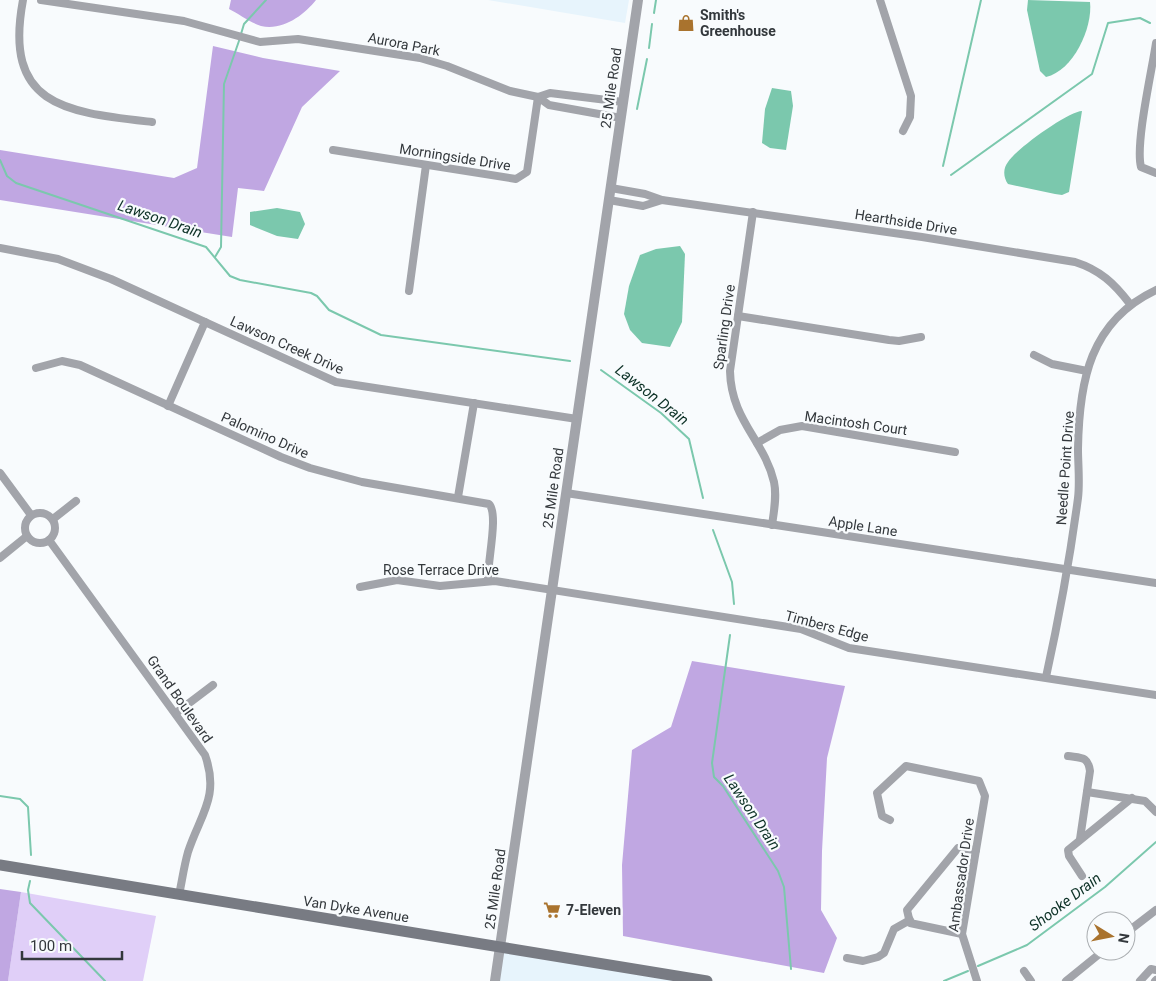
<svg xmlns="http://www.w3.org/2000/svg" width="1156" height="981" font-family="Roboto,sans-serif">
  <rect width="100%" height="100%" fill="#f8fbfd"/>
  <g fill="#e7f4fc">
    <polygon points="488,0 629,0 625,23"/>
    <polygon points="500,948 707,981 495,981"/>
  </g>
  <polygon fill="#e0cff8" points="21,892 156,916 143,981 8,981"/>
  <g fill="#c0a7e2">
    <path d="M 231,0 L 316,0 C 304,15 283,31 261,26 C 251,23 239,14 229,9 Z"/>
    <polygon points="213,46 263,58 340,71 302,107 264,191 238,188 232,237 0,200 0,150 174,178 197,168"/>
    <polygon points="692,661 845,686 827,758 822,851 821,910 837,938 824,973 623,936 622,865 632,750 671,727"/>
    <polygon points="0,889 21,892 8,981 0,981"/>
  </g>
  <g fill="#7bc8ad">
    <path d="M 1028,0 L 1090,2 C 1093,28 1073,71 1046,77 L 1040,71 L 1027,10 Z"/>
    <polygon points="772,88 791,91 793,106 786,150 770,148 762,143 765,109"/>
    <path d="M 1082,111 L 1069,192 L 1062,195 L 1055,194 L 1008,184 C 1003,177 1003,168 1008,162 C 1016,149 1069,111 1082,111 Z"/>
    <polygon points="277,208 300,212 305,224 298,239 277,236 250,225 250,212"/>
    <polygon points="680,246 685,254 682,322 670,347 642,343 630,330 624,314 629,286 640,255 656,249"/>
  </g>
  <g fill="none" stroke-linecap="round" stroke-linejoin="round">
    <g stroke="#7bc8ad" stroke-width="2">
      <polyline points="654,13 656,0"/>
      <polyline points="241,34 244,24 266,0"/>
      <polyline points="649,48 652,24"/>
      <polyline points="637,109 647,59"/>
      <polyline points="0,160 7,176 16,183 206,247 230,276 240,280 311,293 317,296 329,310 381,335 570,361"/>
      <polyline points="943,166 981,0"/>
      <polyline points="951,175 1092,74 1108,23 1140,18 1150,23"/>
      <polyline points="215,257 221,247 224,84 240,38"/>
      <polyline points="601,370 661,413 689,439 703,498"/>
      <polyline points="713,530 732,582 734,604"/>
      <polyline points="730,635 712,763 714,777 723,786 778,871 784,887 791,969"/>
      <polyline points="0,796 20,799 28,807 31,855"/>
      <polyline points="30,881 28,890 30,903 105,981"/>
      <polyline points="978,966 1027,945 1105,887 1156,842"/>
      <polyline points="944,981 968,971"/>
    </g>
    <g stroke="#a2a4aa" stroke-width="8">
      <path d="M 23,0 C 3,107 66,112 152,122"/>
      <polyline points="41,0 184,21 260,42 298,39 420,58 447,66 510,91 538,97 549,105 621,118"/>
      <polyline points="880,0 911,96 910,117 903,131"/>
      <path d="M 1156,43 C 1152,70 1135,144 1141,167 L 1156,173"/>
      <polyline points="538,97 550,93 623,102"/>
      <polyline points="333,150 516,179 527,172 538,97"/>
      <path d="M 611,188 L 645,194 L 662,200 L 922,237 L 1075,262 C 1100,270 1114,283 1130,304"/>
      <polyline points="609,200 643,206 662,200"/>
      <path d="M 753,212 L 730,371 C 731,420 764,440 774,482 C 777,496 774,511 772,525"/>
      <polyline points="0,248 58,259 111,279 336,382 577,419"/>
      <polyline points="409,291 426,165"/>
      <polyline points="738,316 889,340 899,341 921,337"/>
      <polyline points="1034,355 1052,364 1087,371"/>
      <path d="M 36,368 L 62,361 L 80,365 L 281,457 L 310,468 L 362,482 L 489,504 C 499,514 487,563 488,581"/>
      <polyline points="168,406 205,322"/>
      <polyline points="757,443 780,430 802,426 955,452"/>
      <polyline points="0,473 31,515"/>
      <polyline points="566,493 1156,583"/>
      <polyline points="458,497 474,403"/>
      <circle cx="40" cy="528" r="15"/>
      <polyline points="53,519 76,501"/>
      <path d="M 49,540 L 205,755 C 220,797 200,815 188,852 C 184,866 182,881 179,895"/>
      <polyline points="0,558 27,536"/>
      <polyline points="360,587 397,580 440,586 495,581 801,629 849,648 1156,695"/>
      <path d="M 1046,677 C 1059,618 1070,558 1078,498 C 1080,482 1078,465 1078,449 C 1079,381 1090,321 1156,290"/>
      <polyline points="176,713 213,685"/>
      <path d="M 1068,756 C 1081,758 1088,756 1090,771 L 1080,839"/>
      <polyline points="1087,792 1145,801 1156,812"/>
      <polyline points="890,820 882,816 877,793 906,766 979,781 985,796 962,934 977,981"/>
      <polyline points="1082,876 1069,856 1068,850 1132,798"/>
      <polyline points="1126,933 1156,910"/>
      <polyline points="962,934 910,923 907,910 958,848 976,850"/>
      <polyline points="847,958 863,961 878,957 884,953 894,929 910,920"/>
      <polyline points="1024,971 1031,981"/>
      <polyline points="1066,981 1103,951"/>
      <polyline points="1140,981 1151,969 1156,970"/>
      <polyline points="1155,981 1156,980"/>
    </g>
    <polyline stroke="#a2a4aa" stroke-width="10" points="495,981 638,0"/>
    <polyline stroke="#787b83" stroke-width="11" points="0,865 707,981"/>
  </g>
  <defs>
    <g id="shop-bare" transform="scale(1.35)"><path d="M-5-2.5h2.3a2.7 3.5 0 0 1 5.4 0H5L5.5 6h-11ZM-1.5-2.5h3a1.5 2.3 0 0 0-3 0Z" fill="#a9732e" stroke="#f8fbfd" stroke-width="2.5" paint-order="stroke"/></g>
    <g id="supermarket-bare" transform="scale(1.35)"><path d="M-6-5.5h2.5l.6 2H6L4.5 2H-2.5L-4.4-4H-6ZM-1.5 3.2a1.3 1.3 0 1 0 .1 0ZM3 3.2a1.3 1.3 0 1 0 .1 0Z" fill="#a9732e" stroke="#f8fbfd" stroke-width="2.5" paint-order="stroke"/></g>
  </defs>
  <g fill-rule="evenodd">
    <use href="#shop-bare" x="686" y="23"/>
    <use href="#supermarket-bare" x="552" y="910"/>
  </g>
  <g text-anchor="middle" stroke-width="4.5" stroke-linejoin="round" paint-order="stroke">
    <g font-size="14" font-weight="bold" fill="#33383c" stroke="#f8fbfd" text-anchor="start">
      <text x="700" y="20">Smith's<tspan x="700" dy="16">Greenhouse</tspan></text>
      <text x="566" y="915">7-Eleven</text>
    </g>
    <g font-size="14" fill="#33383c" stroke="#f8fbfd">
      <text transform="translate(404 44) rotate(11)" y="5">Aurora Park</text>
      <text transform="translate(611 88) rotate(-82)" y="5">25 Mile Road</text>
      <text transform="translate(455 157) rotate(9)" y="5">Morningside Drive</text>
      <text transform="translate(906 222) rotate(9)" y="5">Hearthside Drive</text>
      <text transform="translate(724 327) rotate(-82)" y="5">Sparling Drive</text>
      <text transform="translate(287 345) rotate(24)" y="5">Lawson Creek Drive</text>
      <text transform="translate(856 423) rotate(8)" y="5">Macintosh Court</text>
      <text transform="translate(265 435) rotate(24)" y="5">Palomino Drive</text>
      <text transform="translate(1065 468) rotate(-86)" y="5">Needle Point Drive</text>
      <text transform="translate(553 488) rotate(-82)" y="5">25 Mile Road</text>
      <text transform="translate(863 526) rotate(9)" y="5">Apple Lane</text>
      <text x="441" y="575">Rose Terrace Drive</text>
      <text transform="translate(827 626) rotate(15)" y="5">Timbers Edge</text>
      <text transform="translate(180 699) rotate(55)" y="5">Grand Boulevard</text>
      <text transform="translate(961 875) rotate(-82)" y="5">Ambassador Drive</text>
      <text transform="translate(495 889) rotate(-82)" y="5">25 Mile Road</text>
      <text transform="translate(356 909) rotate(9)" y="5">Van Dyke Avenue</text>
    </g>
    <g font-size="15" font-style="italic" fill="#0c3126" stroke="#f8fbfd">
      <text transform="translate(160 219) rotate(19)" y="5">Lawson Drain</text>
      <text transform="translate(652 395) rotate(38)" y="5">Lawson Drain</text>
      <text transform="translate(752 812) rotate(56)" y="5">Lawson Drain</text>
      <text transform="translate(1065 902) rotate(-37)" y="5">Shooke Drain</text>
    </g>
  </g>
  <g transform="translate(1111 936) rotate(100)"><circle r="24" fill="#f8fbfd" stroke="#a9adb0"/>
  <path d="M0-4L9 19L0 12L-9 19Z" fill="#a9732e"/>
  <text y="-8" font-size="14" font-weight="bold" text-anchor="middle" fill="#33383c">N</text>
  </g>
  <path d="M22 951v8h100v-8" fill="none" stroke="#33383c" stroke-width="2.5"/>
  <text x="30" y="951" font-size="15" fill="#33383c" stroke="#f8fbfd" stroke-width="4" paint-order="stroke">100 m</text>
</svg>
